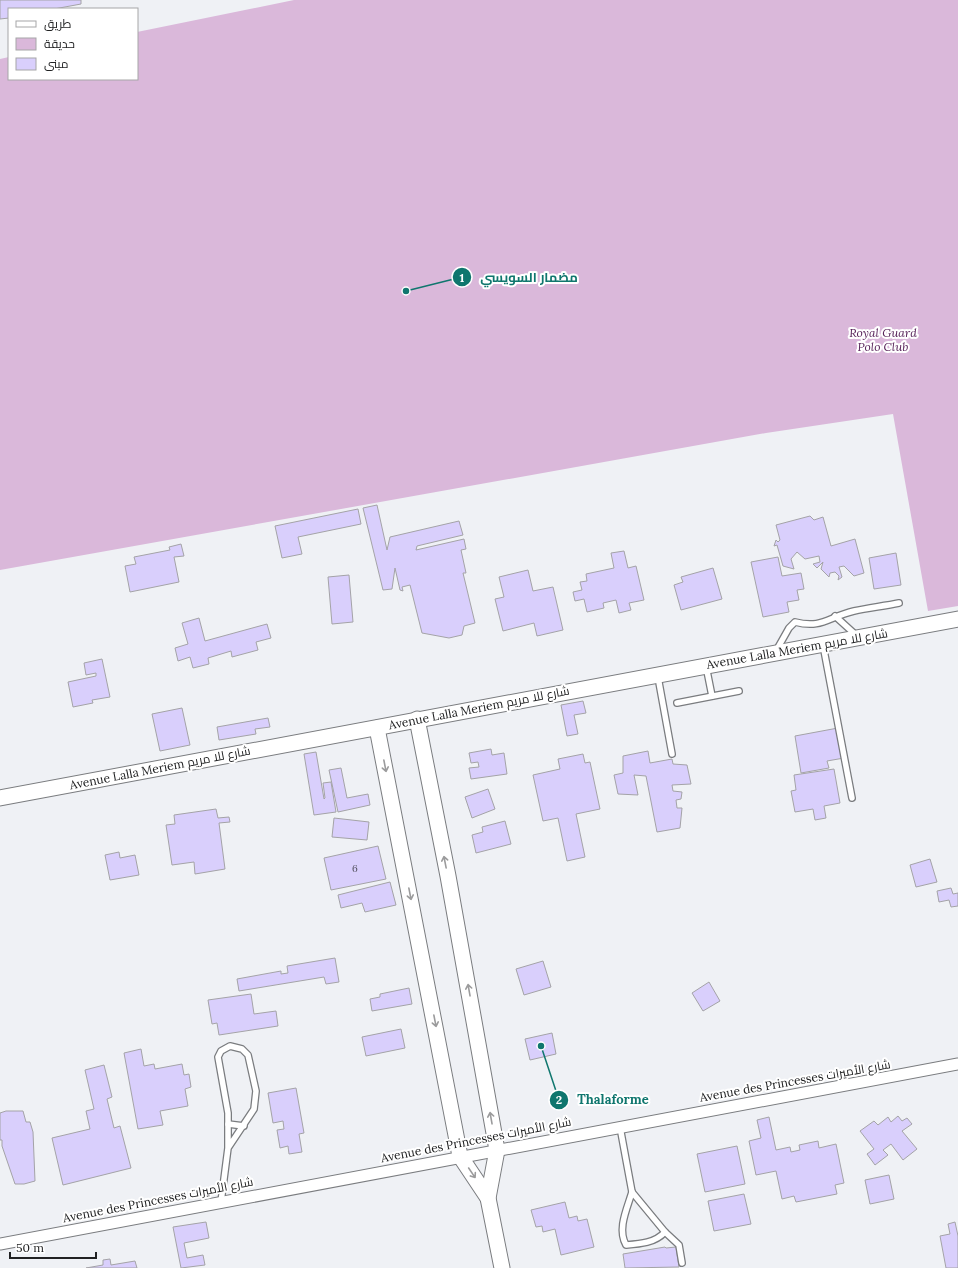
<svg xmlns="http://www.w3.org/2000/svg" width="958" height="1268" font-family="Lora,Cairo,serif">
  <rect width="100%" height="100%" fill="#eff1f5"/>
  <polygon fill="#dab8da" points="294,0 958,0 958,606 928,611 893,414 766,433 0,570 0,59 9,57 9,79 137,79 137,32"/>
  <g fill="#d9cffc" stroke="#a4a3a7">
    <polygon points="0,0 81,0 81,4 54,9 9,9 9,18 0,19"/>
    <polygon points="377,505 387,550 390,537 459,521 463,535 417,546 416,550 464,539 466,549 461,550 466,573 463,573 475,623 464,626 462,635 449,638 422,633 410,585 402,587 403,591 400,590 395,568 392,589 383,590 363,508"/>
    <polygon points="358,509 361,524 298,537 302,554 282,558 275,526"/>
    <polygon points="810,516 814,520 823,517 831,546 855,539 864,573 854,576 844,566 839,567 842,577 838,580 839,576 835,572 830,573 829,577 821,569 823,562 817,568 813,564 820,562 819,556 805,559 797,552 791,559 794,569 783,566 777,545 774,546 776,540 778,542 780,540 776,525"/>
    <polygon points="181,544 184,556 174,557 179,582 130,592 125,566 136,564 134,557 170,550 169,547"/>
    <polygon points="624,551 628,568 636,566 644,600 629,603 631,610 619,613 616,600 603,603 604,608 587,612 584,599 575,601 573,592 582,590 580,582 587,581 586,574 614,568 611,553"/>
    <polygon points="896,553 901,585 874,589 869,558"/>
    <polygon points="778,557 782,576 801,573 804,589 797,590 799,600 787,602 789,612 763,617 751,562"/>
    <polygon points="713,568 722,599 681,610 674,585 683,582 681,577"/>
    <polygon points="528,570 533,591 553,587 563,630 537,636 534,623 503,631 495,599 504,597 499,577"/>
    <polygon points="349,575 353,622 332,624 328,577"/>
    <polygon points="199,618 205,641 267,624 271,638 256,642 258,650 232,657 231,651 208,658 209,664 193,668 190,657 178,661 175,648 188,644 182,623"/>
    <polygon points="102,659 110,697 92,700 93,703 73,707 68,682 96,676 96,673 86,675 84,663"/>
    <polygon points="583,701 586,713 574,715 578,734 567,736 561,705"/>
    <polygon points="182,708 190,745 160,751 152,714"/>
    <polygon points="268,718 270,727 255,729 256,734 219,740 217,727"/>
    <polygon points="838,728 844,758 827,761 829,768 801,773 795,736"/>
    <polygon points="491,749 492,755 504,753 507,774 471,779 469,768 479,767 478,762 471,763 469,753"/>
    <polygon points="648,751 650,763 672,759 673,764 687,765 691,784 672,785 673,791 682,792 681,799 676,800 677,808 682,808 680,828 657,832 646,776 634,775 638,795 618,794 614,775 623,773 623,756"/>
    <polygon points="316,752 324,799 325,798 323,783 331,782 336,812 314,815 304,754"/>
    <polygon points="583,754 585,763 590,762 600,809 576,814 585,857 567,861 558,818 543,821 533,775 560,769 558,759"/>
    <polygon points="341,768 347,798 368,794 370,805 338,812 329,770"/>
    <polygon points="834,769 840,803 824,806 826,818 815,820 813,809 795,812 791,791 796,790 794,775"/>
    <polygon points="488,789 495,809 472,818 465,797"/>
    <polygon points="216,809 218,818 229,817 230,822 219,823 225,869 195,874 194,862 172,865 166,825 175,824 174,815"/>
    <polygon points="334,818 369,822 367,840 332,837"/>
    <polygon points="505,821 511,844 476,853 472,835 483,832 482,827"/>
    <polygon points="378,846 386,879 331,890 324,858"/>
    <polygon points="119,852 120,858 135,855 139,875 110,880 105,855"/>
    <polygon points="930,859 937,882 916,887 910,865"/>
    <polygon points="390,882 396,905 365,912 362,903 341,908 338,895"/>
    <polygon points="951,888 953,894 958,893 958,906 951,907 949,900 939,902 937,891"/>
    <polygon points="335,958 339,982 326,984 324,977 239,991 237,979 281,971 281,974 288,973 287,966"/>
    <polygon points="543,961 551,987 524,995 516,969"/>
    <polygon points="709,982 720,1001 703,1011 692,993"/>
    <polygon points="409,988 412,1004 372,1011 370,999 380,997 380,994"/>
    <polygon points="251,994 254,1014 276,1011 278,1026 219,1035 217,1023 212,1024 208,1000"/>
    <polygon points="401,1029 405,1048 366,1056 362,1037"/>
    <polygon points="552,1033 556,1054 530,1060 525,1039"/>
    <polygon points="141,1049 144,1066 154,1064 155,1069 182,1064 184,1075 189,1074 191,1087 185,1089 188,1106 160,1111 163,1125 138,1129 124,1053"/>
    <polygon points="104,1065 112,1097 107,1099 114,1128 120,1126 131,1168 63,1185 52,1138 90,1129 86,1111 94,1109 85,1070"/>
    <polygon points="296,1088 304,1133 299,1134 302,1152 289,1154 288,1146 280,1148 277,1130 284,1129 283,1121 273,1123 268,1093"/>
    <polygon points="6,1111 23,1111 26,1122 30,1122 33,1132 35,1181 24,1184 15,1184 2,1146 2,1140 0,1140 0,1113"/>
    <polygon points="898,1116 902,1121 907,1118 912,1124 902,1131 917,1149 903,1160 891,1144 883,1150 888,1155 875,1165 867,1154 874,1149 860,1131 874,1121 878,1125 888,1117 891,1122"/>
    <polygon points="769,1117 776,1150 790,1147 791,1152 800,1150 799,1145 818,1141 819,1148 836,1144 844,1183 835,1185 837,1194 796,1202 794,1196 782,1199 776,1171 756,1175 749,1141 761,1138 757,1120"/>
    <polygon points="737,1146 745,1184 705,1192 697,1154"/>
    <polygon points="889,1175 894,1199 870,1204 865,1180"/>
    <polygon points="744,1194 751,1224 714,1231 708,1201"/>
    <polygon points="565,1202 569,1218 577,1216 578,1221 587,1219 594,1247 561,1255 555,1229 543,1232 542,1226 536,1227 531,1210"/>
    <polygon points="206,1222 209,1238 184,1243 187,1258 203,1255 205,1265 181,1268 173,1227"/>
    <polygon points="955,1222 958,1236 958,1268 946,1268 940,1236 950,1234 948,1224"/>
    <polygon points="665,1247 666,1248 676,1247 679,1267 625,1268 623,1254"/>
    <polygon points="110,1259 111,1265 135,1261 137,1268 86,1268 103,1265 103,1260"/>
  </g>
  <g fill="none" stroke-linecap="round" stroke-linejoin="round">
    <g stroke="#7a7c7f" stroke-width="8">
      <g id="lane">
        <polyline points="835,616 857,636"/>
        <polyline points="823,645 852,798"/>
        <path d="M 776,651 L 789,628 L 795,622 C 822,629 828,617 854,611 C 868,608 884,606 899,603"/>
        <polyline points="706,666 712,696"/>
        <polyline points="658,677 672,754"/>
        <polyline points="677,703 739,691"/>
        <polyline points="228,1124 244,1126"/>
        <polyline points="620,1127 632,1192 665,1232 679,1245 682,1263"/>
        <path d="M 632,1192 C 627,1209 617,1229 626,1245 C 640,1244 655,1243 665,1232"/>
        <polyline points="221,1202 228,1148 254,1109 256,1091 248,1055 242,1049 230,1046 221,1051 218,1057 228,1113 228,1148"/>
      </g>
    </g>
    <g stroke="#7a7c7f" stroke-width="13">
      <polyline id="street" points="0,1244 958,1064"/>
    </g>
    <g stroke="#7a7c7f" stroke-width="17">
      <g id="secondary">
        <polyline points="417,719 448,876 497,1150 488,1198 502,1268"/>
        <polyline points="377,728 460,1156 488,1198"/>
        <polyline points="0,798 958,619"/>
      </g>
    </g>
    <use href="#lane" stroke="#fff" stroke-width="5.5"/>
    <use href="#street" stroke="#fff" stroke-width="11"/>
    <use href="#secondary" stroke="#fff" stroke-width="15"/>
  </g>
  <defs><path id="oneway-shaft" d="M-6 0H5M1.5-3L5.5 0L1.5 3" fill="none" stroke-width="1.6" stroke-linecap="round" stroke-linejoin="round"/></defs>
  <g stroke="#9b9b9c">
    <use href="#oneway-shaft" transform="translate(385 766) rotate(79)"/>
    <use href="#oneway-shaft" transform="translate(445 862) rotate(-101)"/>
    <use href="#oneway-shaft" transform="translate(410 894) rotate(79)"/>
    <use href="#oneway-shaft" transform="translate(469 990) rotate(-100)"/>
    <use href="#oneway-shaft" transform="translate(435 1021) rotate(79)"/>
    <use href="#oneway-shaft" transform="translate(491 1118) rotate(-100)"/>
    <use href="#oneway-shaft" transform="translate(472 1173) rotate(56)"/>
  </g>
  <g text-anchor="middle" stroke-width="4" stroke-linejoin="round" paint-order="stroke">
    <g font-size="10" fill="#4e4c58">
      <text x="355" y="872">6</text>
    </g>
    <g font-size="12" font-style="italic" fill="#58245a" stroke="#fff">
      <text x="883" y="337">Royal Guard<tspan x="883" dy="14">Polo Club</tspan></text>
    </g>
    <g font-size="12" fill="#202122" stroke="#fff">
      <text transform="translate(797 649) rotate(-10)" y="4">Avenue Lalla Meriem شارع للا مريم</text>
      <text transform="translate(479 708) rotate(-11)" y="4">Avenue Lalla Meriem شارع للا مريم</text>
      <text transform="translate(160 768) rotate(-11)" y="4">Avenue Lalla Meriem شارع للا مريم</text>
      <text transform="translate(795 1081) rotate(-10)" y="4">Avenue des Princesses شارع الأميرات</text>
      <text transform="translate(476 1140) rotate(-11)" y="4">Avenue des Princesses شارع الأميرات</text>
      <text transform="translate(158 1200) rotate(-11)" y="4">Avenue des Princesses شارع الأميرات</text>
    </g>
  </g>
  <path fill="none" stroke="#0f766e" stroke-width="1.5" d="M406 291L462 277M541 1046L559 1100"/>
  <g fill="#0f766e" stroke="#fff" stroke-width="1.5">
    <circle cx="406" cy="291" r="4"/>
    <circle cx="541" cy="1046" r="4"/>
    <circle cx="462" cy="277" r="10"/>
    <circle cx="559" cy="1100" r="10"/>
  </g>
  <g font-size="12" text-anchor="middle" font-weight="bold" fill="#fff">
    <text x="462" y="282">1</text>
    <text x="559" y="1104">2</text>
  </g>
  <g font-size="13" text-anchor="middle" font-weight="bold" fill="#0f766e" stroke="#fff" stroke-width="4" stroke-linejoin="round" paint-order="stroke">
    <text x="529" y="282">مضمار السويسي</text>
    <text x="613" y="1104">Thalaforme</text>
  </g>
  <rect x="8" y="8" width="130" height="72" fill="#ffffff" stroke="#a6a6a7"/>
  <rect x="16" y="21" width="20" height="6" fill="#ffffff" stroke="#a6a6a7"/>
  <text x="44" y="28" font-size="12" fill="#202122">طريق</text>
  <rect x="16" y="38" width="20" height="12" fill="#dab8da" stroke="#a6a6a7"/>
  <text x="44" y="48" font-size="12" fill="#202122">حديقة</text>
  <rect x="16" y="58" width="20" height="12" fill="#d9cffc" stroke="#a6a6a7"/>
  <text x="44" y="68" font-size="12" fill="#202122">مبنى</text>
  <path d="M10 1252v6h86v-6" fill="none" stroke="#202122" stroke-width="2"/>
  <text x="16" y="1252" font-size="12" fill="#202122" stroke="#ffffff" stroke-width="3" paint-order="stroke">50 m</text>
</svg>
